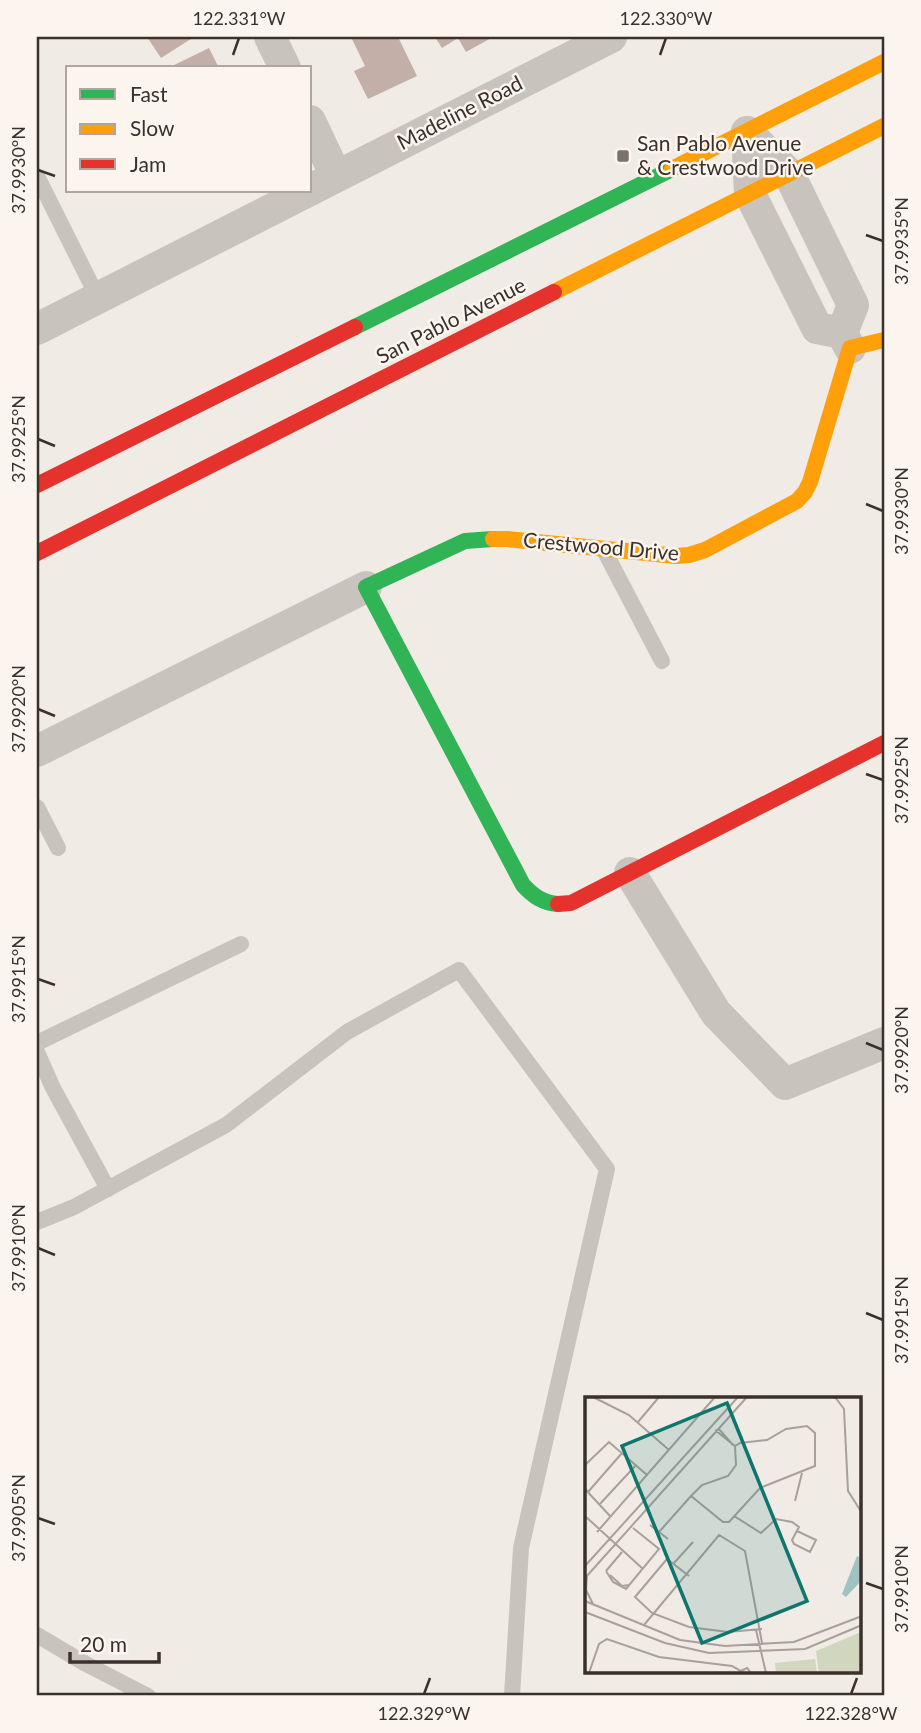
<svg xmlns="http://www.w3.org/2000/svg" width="921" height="1733" font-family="Lato,sans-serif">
  <rect width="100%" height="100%" fill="#f0ebe5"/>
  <g fill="#c3afa7">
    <polygon points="147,37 194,37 161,58"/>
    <polygon points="351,37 398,37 417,76 368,99 354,71 365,66"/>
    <polygon points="435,37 493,37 466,52 458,38 442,48"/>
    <polygon points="209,48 219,68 168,68"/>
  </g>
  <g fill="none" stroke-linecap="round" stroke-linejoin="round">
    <g stroke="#c9c3be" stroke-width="16">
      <polyline points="37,176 98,298"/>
      <polyline points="604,550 662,661"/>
      <polyline points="37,807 58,848"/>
      <polyline points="37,1043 241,944"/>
      <polyline points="37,1052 53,1088 108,1189"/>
      <polyline points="37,1222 74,1207 226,1125 347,1032 459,970 607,1169 521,1548 512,1696"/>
      <polyline points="37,1635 86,1664 148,1696"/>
    </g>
    <g stroke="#c9c3be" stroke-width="32">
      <polyline points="270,37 285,68"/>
      <polyline points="310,121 336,176"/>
      <polyline points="747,132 789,174 853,305 842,333 850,348"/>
      <polyline points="747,132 750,194 817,328 842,333"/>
      <polyline points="310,190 611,37"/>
      <polyline points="37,329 308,191"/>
      <polyline points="37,751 366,587"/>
      <polyline points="630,873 716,1013 785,1084 884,1043"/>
    </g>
    <g stroke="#30b455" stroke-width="16">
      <polyline points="355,327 672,169"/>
      <path d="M 493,539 L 465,541 L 366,587 L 523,885 C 533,896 543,903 558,904"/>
    </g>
    <g stroke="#ff9f0a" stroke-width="16">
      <polyline points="672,169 884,62"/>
      <polyline points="554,292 884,126"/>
      <polyline points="493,539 507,539 676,556 689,555 705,550 797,501 805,492 810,482 850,348 884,340"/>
    </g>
    <g stroke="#e5322d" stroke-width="16">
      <polyline points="37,485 355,327"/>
      <polyline points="37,553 554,292"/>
      <polyline points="558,904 571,903 884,743"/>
    </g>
  </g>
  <path fill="none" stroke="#3b302b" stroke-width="2.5" d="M 233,55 L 239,38M 660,55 L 666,38M 38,170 L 55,176M 866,235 L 883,241M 38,439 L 55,446M 866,504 L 883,511M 38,709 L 55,716M 866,774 L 883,780M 38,979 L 55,985M 866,1043 L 883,1050M 38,1248 L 55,1255M 866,1313 L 883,1320M 38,1518 L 55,1524M 866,1583 L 883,1589M 424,1694 L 430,1678M 851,1694 L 857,1678"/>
  <rect fill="#7a716c" stroke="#fbf5ee" stroke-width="2.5" x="616" y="149" width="14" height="14" rx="3.5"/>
  <g text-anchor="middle" stroke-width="5" stroke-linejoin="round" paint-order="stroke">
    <g font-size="21" fill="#3b302b" stroke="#fbf5ee">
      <text transform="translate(460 113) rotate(-27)" y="7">Madeline Road</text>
      <text transform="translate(451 321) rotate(-27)" y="7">San Pablo Avenue</text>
      <text transform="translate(601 547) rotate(5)" y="7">Crestwood Drive</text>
    </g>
    <g font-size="21" fill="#3b302b" stroke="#fbf5ee" text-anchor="start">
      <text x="637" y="151">San Pablo Avenue<tspan x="637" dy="24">&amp; Crestwood Drive</tspan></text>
    </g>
  </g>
  <g transform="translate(585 1397)">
    <rect width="276" height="276" fill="#f0ebe5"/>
    <path d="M 276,235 L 276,276 L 234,276 L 231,254 ZM 230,262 L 232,276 L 191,276 L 190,266 Z" fill="#d1d6bf"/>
    <path d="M 272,159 L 276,161 L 276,184 L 261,200 L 257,197 Z" fill="#a1c2c1"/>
    <path fill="none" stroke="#a8a09b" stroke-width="2" d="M 8,0 L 44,18 L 84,53M 250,0 L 259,12 L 263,94 L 277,116M 53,25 L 74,0M 222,29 L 230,36 L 230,69 L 175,91 L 144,125 L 138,125 L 106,99 L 117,88 L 143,79 L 151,68 L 150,49 L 155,46 L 182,43 L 201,32 ZM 133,31 L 148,48M 130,33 L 150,49M 0,68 L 24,45 L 62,78M 0,92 L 25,119M 3,95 L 37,56M 210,104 L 217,76M 14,108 L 51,68M 0,119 L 58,172M 149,119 L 176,136 L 191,122 L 207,125 L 214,130 L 207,143 L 209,147 L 225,155 L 231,143 L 212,134M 65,128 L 83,142M 12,135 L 130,0M 74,135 L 106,99M 89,166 L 108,145M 0,169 L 153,0M 21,174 L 28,185 L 41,192 L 74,152 L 48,131M 21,174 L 37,155M 25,178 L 37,189 L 44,188M 2,179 L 1,193 L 8,207M 104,179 L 82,162 L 50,200 L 67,216 L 104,230 L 143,235 L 177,232M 1,180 L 162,0M 0,204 L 95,243 L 140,249 L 209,245 L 277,219M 0,215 L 80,246 L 124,256 L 220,252 L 277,228M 59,228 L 134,138 L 160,154 L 177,246M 171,233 L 181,276M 4,276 L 14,247 L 22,242 L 74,260 L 147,269 L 156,274 L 162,271 L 166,276"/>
    <path fill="#0f766e" fill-opacity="0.15" stroke="#0f766e" stroke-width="3.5" d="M 142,6 L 222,204 L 117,246 L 37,49 Z"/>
    <rect width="276" height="276" fill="none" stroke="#3b302b" stroke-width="3.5"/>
  </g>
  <rect width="921" height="1733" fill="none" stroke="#fbf5ee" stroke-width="77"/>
  <rect x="66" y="66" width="245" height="126" fill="#fbf5ee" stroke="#aea6a0" stroke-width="2"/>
  <rect x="80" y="89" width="35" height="10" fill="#30b455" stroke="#aea6a0" stroke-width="2"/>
  <text x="130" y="102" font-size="21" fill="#3b302b">Fast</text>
  <rect x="80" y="124" width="35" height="10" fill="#ff9f0a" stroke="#aea6a0" stroke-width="2"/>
  <text x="130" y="136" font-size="21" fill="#3b302b">Slow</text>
  <rect x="80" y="159" width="35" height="10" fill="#e5322d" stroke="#aea6a0" stroke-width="2"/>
  <text x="130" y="172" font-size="21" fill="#3b302b">Jam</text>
  <path d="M70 1652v10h89v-10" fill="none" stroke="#3b302b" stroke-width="3.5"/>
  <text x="80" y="1652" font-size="21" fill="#3b302b" stroke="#fbf5ee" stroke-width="5" paint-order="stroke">20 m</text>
  <rect x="38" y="38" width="845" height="1656" fill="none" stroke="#3b302b" stroke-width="2.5"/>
  <g font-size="18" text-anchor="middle" fill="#3b302b">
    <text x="239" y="25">122.331°W</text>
    <text x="666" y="25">122.330°W</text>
    <text transform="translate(19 170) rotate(-90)" y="6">37.9930°N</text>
    <text transform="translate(902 241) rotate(-90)" y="6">37.9935°N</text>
    <text transform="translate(19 439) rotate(-90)" y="6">37.9925°N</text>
    <text transform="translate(902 511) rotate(-90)" y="6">37.9930°N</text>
    <text transform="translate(19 709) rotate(-90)" y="6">37.9920°N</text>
    <text transform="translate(902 780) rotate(-90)" y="6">37.9925°N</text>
    <text transform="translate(19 979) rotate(-90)" y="6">37.9915°N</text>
    <text transform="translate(902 1050) rotate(-90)" y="6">37.9920°N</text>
    <text transform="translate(19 1248) rotate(-90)" y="6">37.9910°N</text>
    <text transform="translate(902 1320) rotate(-90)" y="6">37.9915°N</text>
    <text transform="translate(19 1518) rotate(-90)" y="6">37.9905°N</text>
    <text transform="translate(902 1589) rotate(-90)" y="6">37.9910°N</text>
    <text x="424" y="1720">122.329°W</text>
    <text x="851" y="1720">122.328°W</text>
  </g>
</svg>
